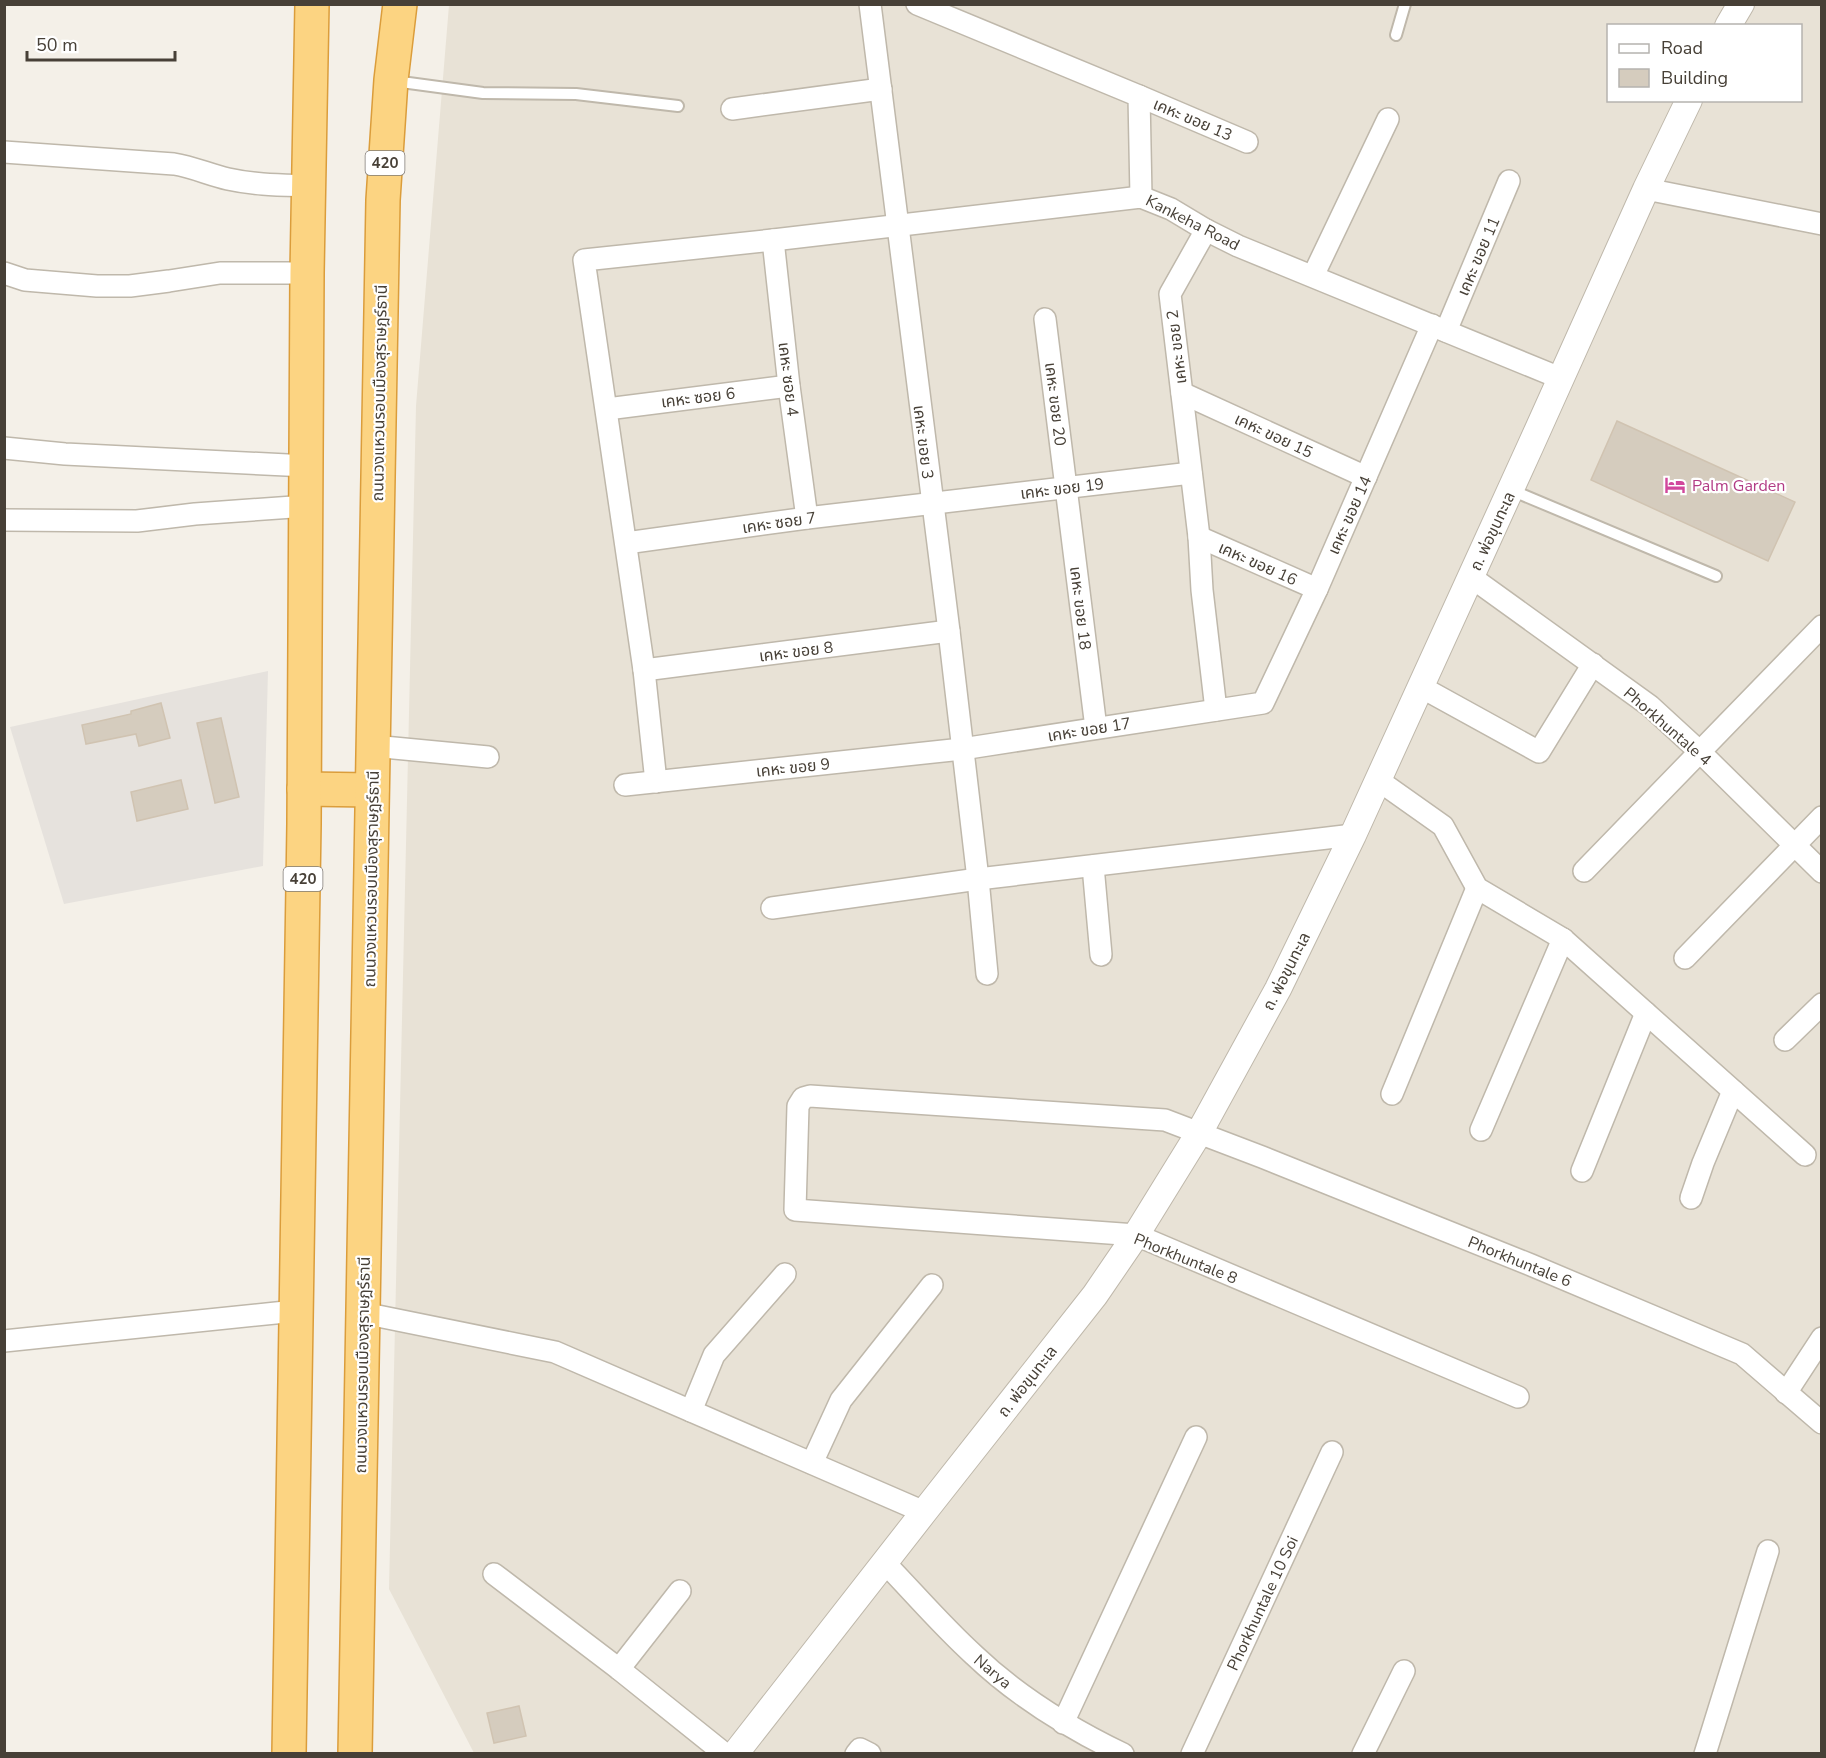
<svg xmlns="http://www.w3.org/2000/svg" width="1826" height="1758" font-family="'Nunito Sans','Noto Sans Thai',sans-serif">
  <rect width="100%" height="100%" fill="#f4f0e8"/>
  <path fill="#e8e2d6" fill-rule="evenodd" d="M 449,5 L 1821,5 L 1821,1753 L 474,1753 L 389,1589 L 416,406 ZM 1608,26 L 1800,26 L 1800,100 L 1608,100 Z"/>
  <polygon fill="#e6e2dd" points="268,671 263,866 64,904 10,727"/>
  <g fill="#d5ccbe" stroke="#d0c3b1" stroke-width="1.5">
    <polygon points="1617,421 1795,502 1768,561 1591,480"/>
    <polygon points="161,703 170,738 139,746 136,734 86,744 82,725 131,714 131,711"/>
    <polygon points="221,718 239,797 215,803 197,723"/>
    <polygon points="181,780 188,809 137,821 131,792"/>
    <polygon points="519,1706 526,1736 494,1743 487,1713"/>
  </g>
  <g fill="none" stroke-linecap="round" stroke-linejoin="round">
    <g stroke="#bfb8ab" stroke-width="14">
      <g id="service">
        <polyline points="1396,35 1405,4"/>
        <polyline points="394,81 483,93 576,94 678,106"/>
        <polyline points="1511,490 1716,576"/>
      </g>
    </g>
    <g stroke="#bfb8ab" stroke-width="24">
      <g id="minor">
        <polyline points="870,4 949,631 978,879 987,974"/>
        <polyline points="917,4 1139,96 1141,197"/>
        <polyline points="1139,96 1247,142"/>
        <polyline points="732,109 881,89"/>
        <path d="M 4,152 L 174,164 C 193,167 210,175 228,179 C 255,185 282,185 309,186"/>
        <polyline points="1646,189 1822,224"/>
        <polyline points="1206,230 1170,294 1199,537 1202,590 1216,710"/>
        <polyline points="773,240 789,386 807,518"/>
        <polyline points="4,273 25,280 97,286 130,286 169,281 220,273 307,273"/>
        <polyline points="1313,276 1388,119"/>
        <polyline points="1045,319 1096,728"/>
        <polyline points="1446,331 1509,181"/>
        <polyline points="1182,393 1366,477"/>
        <polyline points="607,409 789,386"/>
        <polyline points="4,448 65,454 307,466"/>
        <polyline points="4,520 137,521 195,514 307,506"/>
        <polyline points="1199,537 1317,589"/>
        <polyline points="626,543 807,518 1191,473"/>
        <polyline points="1471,577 1650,706 1699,751 1822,872"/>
        <polyline points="644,670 949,631"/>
        <polyline points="1421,687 1539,752 1593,664"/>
        <polyline points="373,746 488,757"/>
        <polyline points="1378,780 1443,826 1477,888 1563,939 1805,1155"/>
        <polyline points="656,782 644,670 584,260 773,240 1141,197 1171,209 1206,230 1238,246 1560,378"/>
        <polyline points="625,785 962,749 1263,703 1317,589 1432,325"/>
        <polyline points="1093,866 1101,955"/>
        <polyline points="1584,871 1822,626"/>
        <polyline points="772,908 978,879 1353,835"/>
        <polyline points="1685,958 1822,817"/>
        <polyline points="1785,1040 1822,1004"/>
        <polyline points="1392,1094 1477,888"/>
        <polyline points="1481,1130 1563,939"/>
        <polyline points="1582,1171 1646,1013"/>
        <polyline points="1691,1198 1703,1163 1733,1091"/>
        <polyline points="363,1313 555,1352 924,1512"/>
        <polyline points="4,1341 295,1311"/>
        <polyline points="1786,1393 1822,1338"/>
        <polyline points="1518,1397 1136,1235 795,1210 798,1106 803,1098 810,1096 1165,1120 1262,1157 1531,1265 1742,1354 1822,1423"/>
        <polyline points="691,1411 714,1355 785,1274"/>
        <polyline points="812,1463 841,1400 932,1285"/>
        <path d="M 884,1562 C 914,1593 942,1626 974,1655 C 1017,1696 1069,1728 1123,1754"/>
        <polyline points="494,1574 619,1669 725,1754"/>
        <polyline points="619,1669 680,1591"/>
        <polyline points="1063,1723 1196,1437"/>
        <polyline points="856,1754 860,1749 870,1754"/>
        <polyline points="1192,1754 1332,1452"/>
        <polyline points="1363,1754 1404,1671"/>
        <polyline points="1705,1754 1768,1551"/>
      </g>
    </g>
    <g stroke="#bfb8ab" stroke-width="28">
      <g id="tertiary">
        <polyline points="1728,26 1741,4"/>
        <polyline points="735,1754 924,1512 1095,1295 1136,1235 1199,1133 1278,989 1353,835 1530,447 1646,189 1689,100"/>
      </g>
    </g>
    <g stroke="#db9d3b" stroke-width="36">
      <g id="trunk">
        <polyline points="304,789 372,790"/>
        <polyline points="289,1754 304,824 307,273 312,4"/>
        <polyline points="355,1754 383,200 391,80 400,4"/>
      </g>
    </g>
    <use href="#service" stroke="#fff" stroke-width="10"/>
    <use href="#minor" stroke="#fff" stroke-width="21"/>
    <use href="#tertiary" stroke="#fff" stroke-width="26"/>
    <use href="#trunk" stroke="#fcd482" stroke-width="33"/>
  </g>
  <defs>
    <g id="hotel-bare" transform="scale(1.62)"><path d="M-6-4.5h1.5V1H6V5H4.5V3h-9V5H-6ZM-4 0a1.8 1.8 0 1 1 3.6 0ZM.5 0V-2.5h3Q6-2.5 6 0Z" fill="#d1479c" stroke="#fff" stroke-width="2.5" paint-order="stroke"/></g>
  </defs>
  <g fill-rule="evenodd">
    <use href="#hotel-bare" x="1675" y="485"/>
  </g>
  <g text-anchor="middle" stroke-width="4.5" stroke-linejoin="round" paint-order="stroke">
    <g fill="#fff" stroke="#7e7973" stroke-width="1.5">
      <rect x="365.5" y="151" width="39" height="24" rx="4.5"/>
      <rect x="283.5" y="867" width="39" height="24" rx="4.5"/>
    </g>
    <g font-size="15" font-weight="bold" fill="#474037">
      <text x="385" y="168">420</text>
      <text x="303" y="884">420</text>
    </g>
    <g font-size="16" fill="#474037" stroke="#fff">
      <text transform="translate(1193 119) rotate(23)" y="6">เคหะ ขอย 13</text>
      <text transform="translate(1193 222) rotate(27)" y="6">Kankeha Road</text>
      <text transform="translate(1478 256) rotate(-67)" y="6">เคหะ ขอย 11</text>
      <text transform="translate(1176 347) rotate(-97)" y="6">เคหะ ขอย 2</text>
      <text transform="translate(789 379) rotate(83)" y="6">เคหะ ซอย 4</text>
      <text transform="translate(379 393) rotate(-89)" y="6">ถนนวงแหวนรอบเมืองสุราษฎร์ธานี</text>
      <text transform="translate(698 397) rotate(-7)" y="6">เคหะ ซอย 6</text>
      <text transform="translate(1056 404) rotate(83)" y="6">เคหะ ขอย 20</text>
      <text transform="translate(1274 435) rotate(25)" y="6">เคหะ ขอย 15</text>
      <text transform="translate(924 442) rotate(83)" y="6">เคหะ ขอย 3</text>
      <text transform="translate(1062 488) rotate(-7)" y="6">เคหะ ขอย 19</text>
      <text transform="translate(1349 515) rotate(-66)" y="6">เคหะ ขอย 14</text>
      <text transform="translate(779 522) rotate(-8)" y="6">เคหะ ซอย 7</text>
      <text transform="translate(1492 531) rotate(-65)" y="6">ถ. พ่อขุนทะเล</text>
      <text transform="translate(1258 563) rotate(24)" y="6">เคหะ ขอย 16</text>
      <text transform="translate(1081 608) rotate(83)" y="6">เคหะ ขอย 18</text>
      <text transform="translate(796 651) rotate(-7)" y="6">เคหะ ขอย 8</text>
      <text transform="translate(1668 726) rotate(41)" y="6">Phorkhuntale 4</text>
      <text transform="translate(1089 729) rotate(-9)" y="6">เคหะ ขอย 17</text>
      <text transform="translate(793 767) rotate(-6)" y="6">เคหะ ขอย 9</text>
      <text transform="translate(371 879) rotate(-89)" y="6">ถนนวงแหวนรอบเมืองสุราษฎร์ธานี</text>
      <text transform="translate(1286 971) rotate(-63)" y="6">ถ. พ่อขุนทะเล</text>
      <text transform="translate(1186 1258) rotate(22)" y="6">Phorkhuntale 8</text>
      <text transform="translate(1520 1261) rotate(22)" y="6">Phorkhuntale 6</text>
      <text transform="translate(362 1365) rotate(-89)" y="6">ถนนวงแหวนรอบเมืองสุราษฎร์ธานี</text>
      <text transform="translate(1027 1381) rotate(-52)" y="6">ถ. พ่อขุนทะเล</text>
      <text transform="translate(1262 1603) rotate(-65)" y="6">Phorkhuntale 10 Soi</text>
      <text transform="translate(993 1671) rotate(40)" y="6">Narya</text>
    </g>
    <g font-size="16" fill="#b23c85" stroke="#fff" text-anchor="start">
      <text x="1692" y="491">Palm Garden</text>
    </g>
  </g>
  <rect width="1826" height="1758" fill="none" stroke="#474037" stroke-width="12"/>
  <rect x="1607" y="24" width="195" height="78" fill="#ffffff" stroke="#b5b3af" stroke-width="1.5"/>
  <rect x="1619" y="44" width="30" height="9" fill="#ffffff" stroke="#b5b3af" stroke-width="1.5"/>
  <text x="1661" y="54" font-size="18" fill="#474037">Road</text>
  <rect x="1619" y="69" width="30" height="18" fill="#d5ccbe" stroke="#b5b3af" stroke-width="1.5"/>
  <text x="1661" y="84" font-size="18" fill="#474037">Building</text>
  <path d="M27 51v9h148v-9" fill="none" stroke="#474037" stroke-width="3"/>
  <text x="36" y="51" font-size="18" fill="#474037" stroke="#ffffff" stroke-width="4.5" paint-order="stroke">50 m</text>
</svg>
